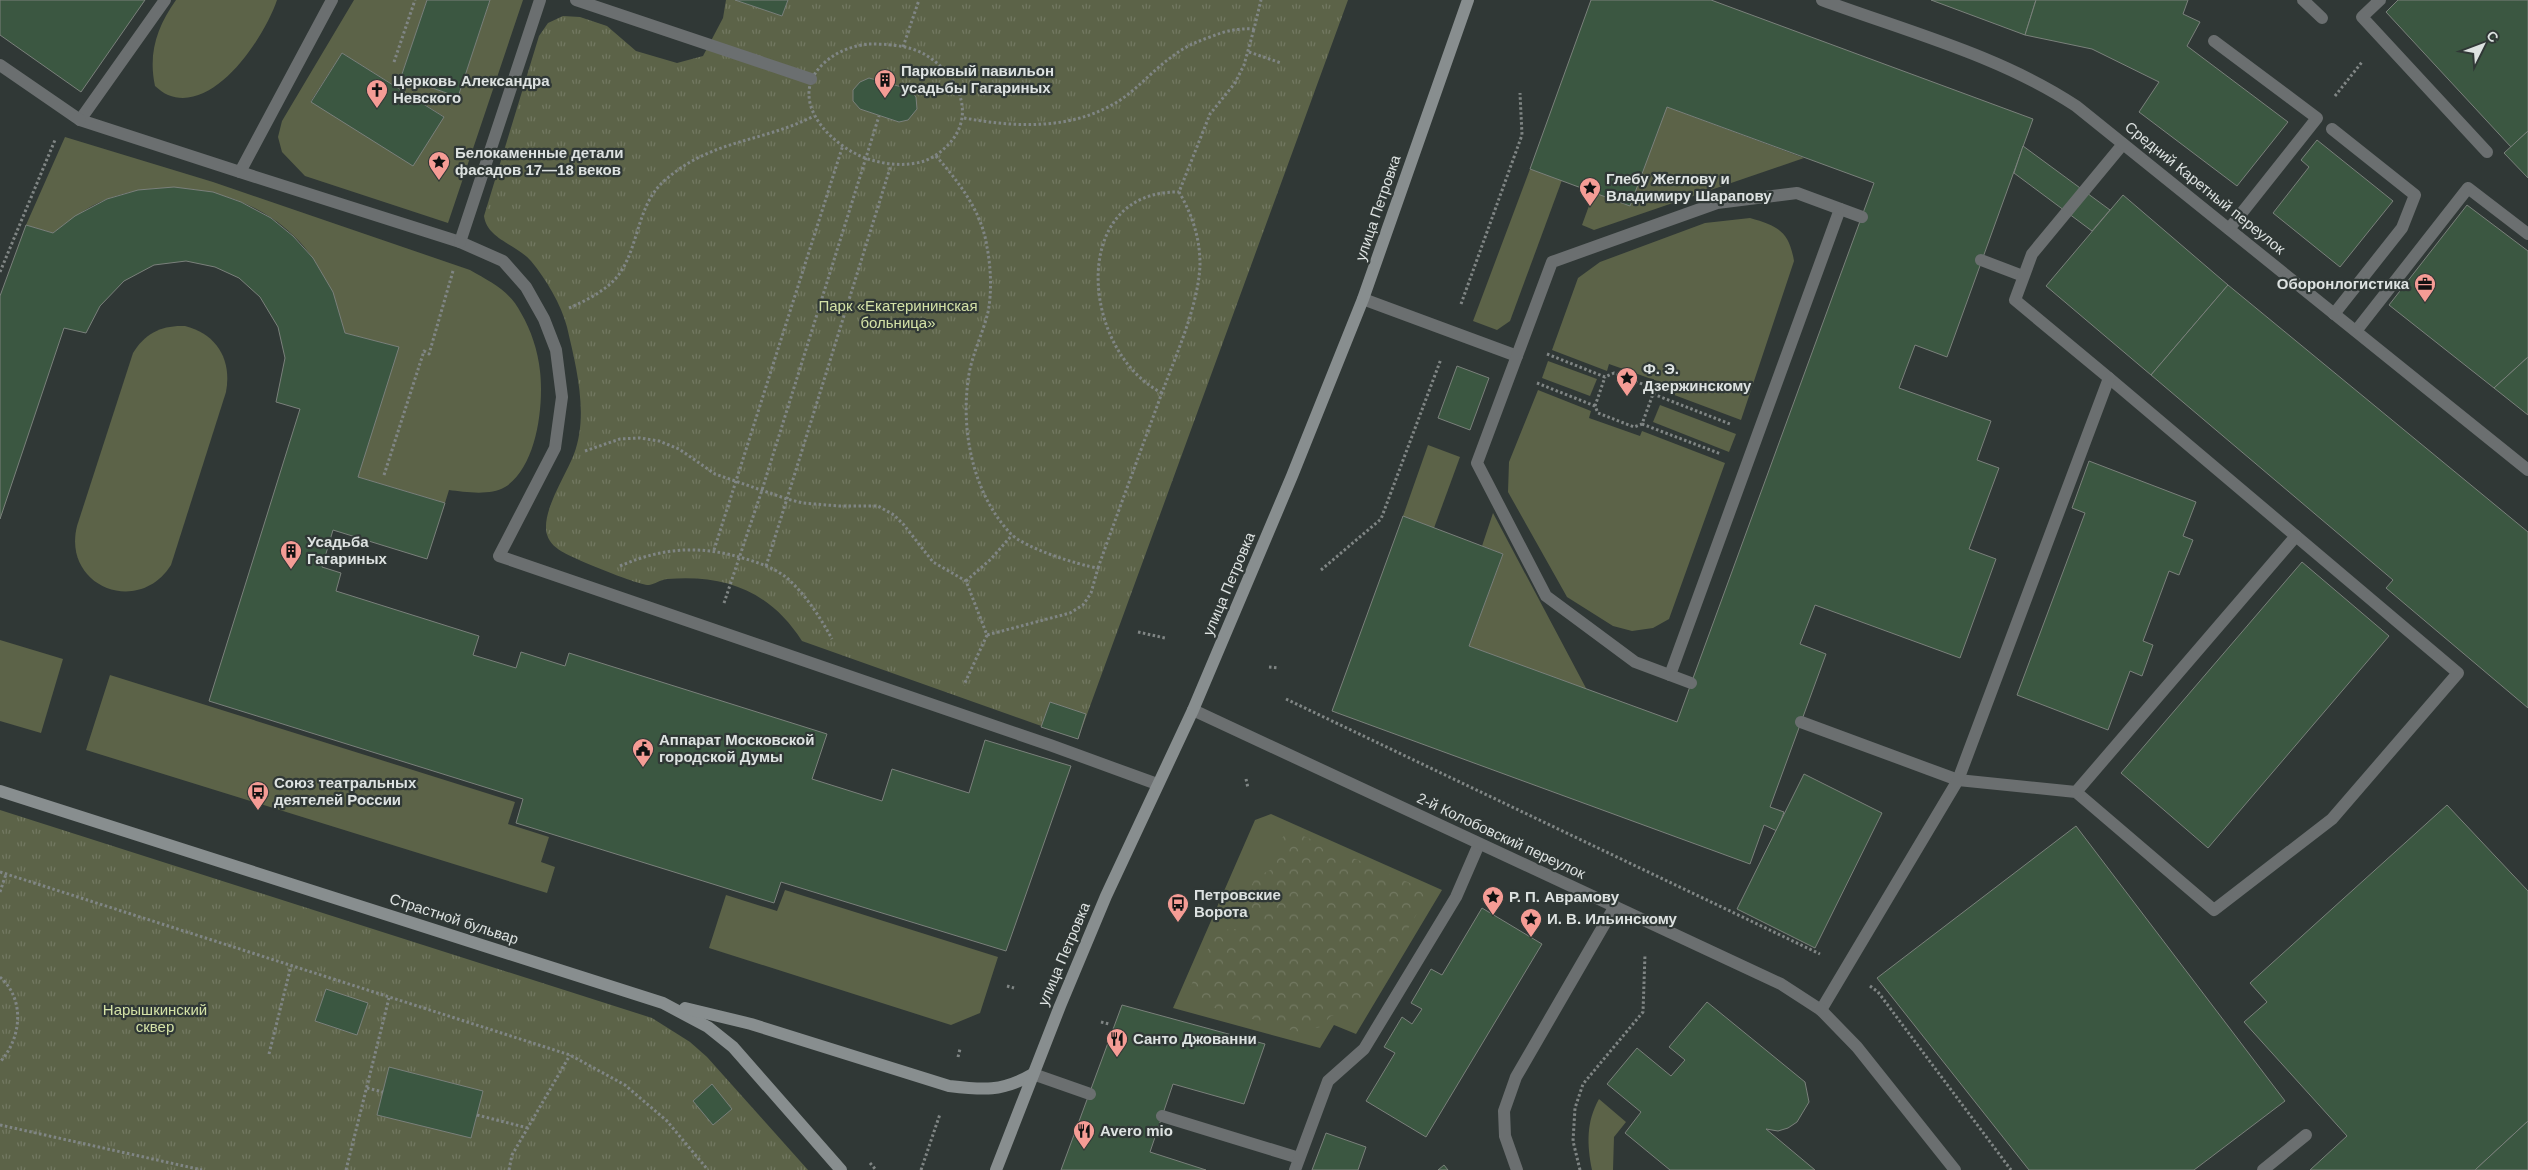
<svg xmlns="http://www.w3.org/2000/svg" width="2528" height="1170" font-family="Helvetica,sans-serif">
  <defs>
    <pattern id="forest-crowns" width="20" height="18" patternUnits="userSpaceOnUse" patternTransform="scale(1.25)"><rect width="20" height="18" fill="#5c6348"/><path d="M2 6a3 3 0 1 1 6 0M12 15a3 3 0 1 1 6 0" fill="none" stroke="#737962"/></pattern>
    <pattern id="park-tufts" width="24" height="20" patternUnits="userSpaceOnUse" patternTransform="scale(1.25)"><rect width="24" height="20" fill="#5c6348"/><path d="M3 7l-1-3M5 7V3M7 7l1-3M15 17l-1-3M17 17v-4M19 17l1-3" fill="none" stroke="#737962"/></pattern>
  </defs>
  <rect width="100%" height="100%" fill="#303836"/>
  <g fill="#5c6348" fill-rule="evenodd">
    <path d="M 176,0 L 277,0 C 265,36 215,114 168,95 C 163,93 159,89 155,86 C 148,53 157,27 176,0 Z"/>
    <path d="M 354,0 L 427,0 L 401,77 L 458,97 L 490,0 L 523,0 L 448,223 L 305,176 L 282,152 L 278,137 L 282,121 ZM 342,53 L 443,116 L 413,165 L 311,101 Z"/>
    <polygon points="1667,107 1804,158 1594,230 1582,225 1594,192"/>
    <path d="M 65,137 L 213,182 L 470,270 C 491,282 510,291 521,313 C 531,330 538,351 540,371 C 544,405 537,467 505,487 C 490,496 465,492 449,490 L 445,503 L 358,477 L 398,347 L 345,333 C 337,306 329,283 314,260 C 271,195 178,172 107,199 C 87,207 70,220 53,233 L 26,225 Z"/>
    <polygon points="1530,169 1562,180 1510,321 1497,330 1473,321"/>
    <path d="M 1750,218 C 1778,226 1789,231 1794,261 L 1741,420 L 1661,390 L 1663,383 L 1609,364 L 1607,371 L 1552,350 L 1578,278 L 1600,262 L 1705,223 Z"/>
    <path d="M 185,326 C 217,334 232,360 226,392 L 171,565 C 138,617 62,586 77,526 L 133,353 C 145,333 162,325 185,326 Z"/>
    <polygon points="1548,361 1597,379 1590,396 1542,378"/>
    <polygon points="1538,390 1591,411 1589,418 1640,436 1642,431 1725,463 1669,619 1653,628 1632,631 1613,626 1567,597 1508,492 1509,462"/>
    <polygon points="1660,405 1736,434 1729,452 1653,422"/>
    <polygon points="1428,445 1460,457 1434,528 1403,516"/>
    <polygon points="1493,513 1587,690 1469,646 1503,554 1482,546"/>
    <polygon points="0,640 63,659 41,733 0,721"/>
    <polygon points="110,675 515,802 508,824 549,837 541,862 555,867 547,893 86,750"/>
    <polygon points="1271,814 1442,890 1356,1034 1334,1025 1320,1048 1173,1008 1255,820"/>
    <polygon points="785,890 998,957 980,1013 951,1025 709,948 726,895 777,911"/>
    <path d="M 1599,1099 L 1626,1122 L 1614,1137 L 1613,1170 L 1592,1170 C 1587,1145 1586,1122 1599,1099 Z"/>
  </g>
  <path fill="url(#forest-crowns)" d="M 1292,831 L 1419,887 L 1424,896 L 1422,905 L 1361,1008 L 1353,1015 L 1331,1016 L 1320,1027 L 1298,1032 L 1204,1005 L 1194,1000 L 1190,988 C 1196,976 1211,935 1223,931 C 1233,927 1234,932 1245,925 L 1250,889 L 1255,878 L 1274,868 C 1278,850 1274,839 1292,831 Z"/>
  <g fill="url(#park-tufts)">
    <path d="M 726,0 L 735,0 L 782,16 L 788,0 L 1348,0 L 1078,739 L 802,641 C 770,591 725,574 667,579 C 660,580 655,584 649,585 C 640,586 566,556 558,549 C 555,547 552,544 550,541 C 535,520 566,476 574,454 C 589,414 576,366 567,327 C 561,304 546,279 531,261 C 516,244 487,239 484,216 L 539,36 L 548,23 L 563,16 L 580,17 L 607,26 L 636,51 L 677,63 L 703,56 L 723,18 Z"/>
    <polygon points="0,810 652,1018 690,1042 707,1057 808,1170 0,1170"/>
  </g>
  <g fill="#3b5741" stroke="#7a807b">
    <polygon points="0,0 145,0 81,92 0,35"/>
    <polygon points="427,0 490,0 458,97 401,77"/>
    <polygon points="735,0 788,0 782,16"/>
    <polygon points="1591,0 1711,0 2033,119 1947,357 1915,345 1899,388 1991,421 1977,460 1999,468 1969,549 1996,559 1960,658 1815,605 1800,644 1826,654 1770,807 1784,812 1777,831 1764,825 1750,864 1332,711 1403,516 1503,554 1469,646 1677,722 1874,183 1667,107 1630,206 1530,169"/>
    <polygon points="1931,0 2036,0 2025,35"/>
    <polygon points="2036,0 2188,0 2183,14 2200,22 2187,46 2288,122 2237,186 2139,112 2159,82 2092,49 2025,35"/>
    <polygon points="2398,0 2528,0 2528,131 2511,147 2386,12"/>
    <polygon points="342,53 444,117 413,166 311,102"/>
    <polygon points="869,78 909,89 916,97 917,109 908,120 899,122 860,109 853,101 853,90 860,82"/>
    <polygon points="2528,131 2528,178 2504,153"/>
    <polygon points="2317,140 2393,201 2340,267 2273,213 2309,167 2301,160"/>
    <polygon points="2023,146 2110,210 2092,231 2014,173"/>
    <polygon points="174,187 213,192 241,202 271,218 293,236 313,258 333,292 345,333 399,347 358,477 445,503 427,559 333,530 322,567 341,573 336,591 479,636 473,655 516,668 521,652 565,666 569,653 827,734 812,779 882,801 892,769 969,793 985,740 1071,766 1006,951 781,882 774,903 516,823 523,799 209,701 300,409 276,402 285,358 278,327 260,297 239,278 215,267 186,261 154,265 124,281 100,306 86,333 64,328 0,519 0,296 26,225 53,233 75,216 107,199 138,190"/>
    <polygon points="2123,195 2228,285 2151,375 2046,286"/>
    <polygon points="2467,205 2528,251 2528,357 2494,388 2389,305"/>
    <polygon points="2228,285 2528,532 2528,708 2386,588 2393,580 2151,375"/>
    <polygon points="2528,357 2528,415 2494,388"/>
    <polygon points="1457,366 1489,378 1470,430 1438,418"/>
    <polygon points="2089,461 2196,502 2183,536 2193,540 2179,575 2169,571 2143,641 2153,645 2142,676 2130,671 2108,730 2017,695 2085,513 2072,508"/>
    <polygon points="2302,562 2389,636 2208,848 2121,773"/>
    <polygon points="1050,702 1086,714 1078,739 1041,727"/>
    <polygon points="1804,774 1882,813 1815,948 1737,909"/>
    <polygon points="2447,805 2528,891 2528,1121 2475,1170 2310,1170 2347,1136 2244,1022 2267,1002 2250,983"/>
    <polygon points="2076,826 2285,1101 2194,1170 2029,1170 1877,978"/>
    <polygon points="1482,908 1542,944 1426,1137 1366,1101 1395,1053 1384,1047 1402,1017 1412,1024 1422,1009 1411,1003 1431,969 1442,975"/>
    <polygon points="326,989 368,1003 357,1035 315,1021"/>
    <polygon points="1707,1002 1805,1082 1809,1102 1797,1122 1788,1128 1778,1131 1766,1129 1815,1170 1670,1170 1625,1133 1641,1112 1607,1084 1637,1048 1671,1076 1685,1060 1669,1047"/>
    <polygon points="1122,1005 1265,1044 1244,1104 1173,1084 1150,1152 1206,1170 1061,1170"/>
    <polygon points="389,1067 483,1091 471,1138 377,1115"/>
    <polygon points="712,1084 732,1109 713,1125 693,1101"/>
    <polygon points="2528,1121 2528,1170 2475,1170"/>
    <polygon points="1326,1133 1366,1147 1358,1170 1312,1170"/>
    <polygon points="1444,1165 1448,1170 1438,1170"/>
  </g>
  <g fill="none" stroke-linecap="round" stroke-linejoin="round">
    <g stroke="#808685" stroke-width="3" stroke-dasharray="2.5 2.5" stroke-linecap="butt">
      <path d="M 869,44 C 887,44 908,45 924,54 C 957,73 978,114 948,145 C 939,154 929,161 916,163 C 899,166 884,164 868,159 C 832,147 786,101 822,65 C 835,52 851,46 869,44 Z"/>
      <polyline points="903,47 919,0"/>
      <polyline points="1249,52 1281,63"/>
      <polyline points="394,62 415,0"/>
      <polyline points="2335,96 2362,62"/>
      <path d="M 964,118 C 1013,127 1065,130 1110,106 C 1134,94 1151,71 1173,56 C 1184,47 1196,42 1210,37 C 1225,31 1238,28 1254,29 L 1261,0"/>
      <path d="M 936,156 C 959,182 982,212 987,247 C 991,268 992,292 988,312 C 983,333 973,352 969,374 C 960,428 972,493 1011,534 C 1025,548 1078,565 1098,568 L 1091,593 L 1083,605 L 1070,613 L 987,635"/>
      <polyline points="0,272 55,140"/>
      <polyline points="1461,304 1522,135 1520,93"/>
      <path d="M 569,308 C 583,302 597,295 609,285 C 640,259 633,210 663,182 C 710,139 761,143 814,116"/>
      <polyline points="1547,354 1605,377 1614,373 1650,387 1653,394 1642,424 1634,427 1598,413 1595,406 1605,377"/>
      <polyline points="1537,383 1595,406"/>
      <path d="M 1162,393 C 1080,351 1068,190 1179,192"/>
      <polyline points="1653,394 1730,424"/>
      <polyline points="1642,424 1721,454"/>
      <polyline points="585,451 620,439 640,438 659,441 679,449 715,474 787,499 803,503 839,506 878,506 894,515 904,525 933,562 966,581 987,635 964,685"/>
      <polyline points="384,475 424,351 429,354 453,271"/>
      <polyline points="714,550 843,145"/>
      <path d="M 620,566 C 664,547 701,545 746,559 C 760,563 776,569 787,578 C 806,595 820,617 832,639"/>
      <polyline points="766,566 891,165"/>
      <path d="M 1098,568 C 1119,509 1141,450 1163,390 C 1177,353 1199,303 1200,264 C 1200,238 1192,214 1179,192 L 1210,114 L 1235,83 L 1244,65 L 1254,29"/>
      <polyline points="1321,570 1381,519 1441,359"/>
      <polyline points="966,581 991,559 1012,535"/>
      <polyline points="724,603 762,490 879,116"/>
      <polyline points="1138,632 1165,638"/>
      <polyline points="1269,667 1279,668"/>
      <polyline points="1286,699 1820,954"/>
      <polyline points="1246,779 1248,788"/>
      <polyline points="0,872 570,1055 625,1085 667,1121 708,1170"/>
      <polyline points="0,892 6,874"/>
      <path d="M 0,977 C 26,1000 21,1039 0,1062"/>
      <polyline points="1007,986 1014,988"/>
      <polyline points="1870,986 1878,992 2011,1170"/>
      <polyline points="1101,1022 1109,1024"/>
      <polyline points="269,1054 291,966"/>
      <polyline points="958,1057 960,1049"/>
      <polyline points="367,1088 383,1092"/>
      <polyline points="477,1115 528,1128"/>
      <polyline points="0,1125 202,1170"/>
      <polyline points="870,1163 876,1170"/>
      <polyline points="346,1170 389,998"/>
      <polyline points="509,1170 512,1155 570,1055"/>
      <polyline points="921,1170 940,1114"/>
      <polyline points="1580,1170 1573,1141 1575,1108 1583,1084 1643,1012 1645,954"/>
    </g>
    <g stroke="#6b6f70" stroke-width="12">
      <polyline points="165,0 80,120 240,172"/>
      <polyline points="332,0 240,172 460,242 503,261 526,287 544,319 556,350 562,397 555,448 499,556 1050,745 1157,784"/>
      <polyline points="576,0 811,79"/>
      <polyline points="2303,0 2322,18"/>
      <polyline points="2380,0 2362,17 2487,152"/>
      <polyline points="2214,41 2317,118 2229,229"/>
      <polyline points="0,65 80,120"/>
      <polyline points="2332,129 2415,195 2402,228 2334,314"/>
      <polyline points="460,242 540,0"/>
      <polyline points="1981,260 2023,276"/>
      <polyline points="1363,299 1517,356"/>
      <polyline points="2356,331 2468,188 2528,234"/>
      <polyline points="1670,675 1840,209"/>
      <polyline points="1691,683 1635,662 1546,596 1477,463 1552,262 1717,203 1797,193 1862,217"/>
      <polyline points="1801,722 1958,780 2076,792 2214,910 2332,819 2458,673 2109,378"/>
      <polyline points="2076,792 2296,536"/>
      <polyline points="1821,1010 1958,780 2109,378 2015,300 2032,254 2123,144"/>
      <polyline points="1033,1074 1090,1094"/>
      <polyline points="1162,1116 1299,1158"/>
      <polyline points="1295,1170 1328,1081 1364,1049 1456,897 1479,844"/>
      <polyline points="2263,1170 2306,1135"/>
    </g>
    <g stroke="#6b6f70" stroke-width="12">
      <path d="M 1822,0 C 1906,31 2001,56 2076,106 L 2528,470"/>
      <polyline points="1193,710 1781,984 1821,1010 1857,1047 1955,1170"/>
      <polyline points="1517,1170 1505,1136 1504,1111 1516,1077 1615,906"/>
    </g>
    <g stroke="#888e8f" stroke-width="12">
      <polyline points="0,791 663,1003 708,1027 733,1047 841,1170"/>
      <path d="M 685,1008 L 751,1024 L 949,1086 C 983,1090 1002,1092 1033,1074"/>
      <polyline points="996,1170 1060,1006 1106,896 1193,710 1292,476 1363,299 1468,0"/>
    </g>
  </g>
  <defs>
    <g id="building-pin" transform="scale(1.125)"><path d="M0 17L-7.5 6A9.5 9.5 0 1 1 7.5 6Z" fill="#f59c95" stroke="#303836"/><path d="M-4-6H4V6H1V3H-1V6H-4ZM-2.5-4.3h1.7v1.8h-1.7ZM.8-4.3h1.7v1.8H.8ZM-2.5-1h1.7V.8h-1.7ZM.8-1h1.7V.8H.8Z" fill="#111"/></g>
    <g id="church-pin" transform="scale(1.125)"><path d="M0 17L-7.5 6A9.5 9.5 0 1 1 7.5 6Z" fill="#f59c95" stroke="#303836"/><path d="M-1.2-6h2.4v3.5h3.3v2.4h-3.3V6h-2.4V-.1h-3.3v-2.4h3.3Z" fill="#111"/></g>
    <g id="sight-pin" transform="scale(1.125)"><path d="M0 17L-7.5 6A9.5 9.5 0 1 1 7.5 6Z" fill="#f59c95" stroke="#303836"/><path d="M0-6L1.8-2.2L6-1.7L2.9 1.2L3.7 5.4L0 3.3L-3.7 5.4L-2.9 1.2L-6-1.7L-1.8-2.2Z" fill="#111"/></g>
    <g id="office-pin" transform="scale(1.125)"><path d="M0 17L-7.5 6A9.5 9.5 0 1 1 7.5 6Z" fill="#f59c95" stroke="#303836"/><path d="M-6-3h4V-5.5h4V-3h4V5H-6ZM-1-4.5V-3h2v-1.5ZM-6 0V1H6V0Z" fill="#111"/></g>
    <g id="civic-pin" transform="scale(1.125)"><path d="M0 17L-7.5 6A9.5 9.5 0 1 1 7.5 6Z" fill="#f59c95" stroke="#303836"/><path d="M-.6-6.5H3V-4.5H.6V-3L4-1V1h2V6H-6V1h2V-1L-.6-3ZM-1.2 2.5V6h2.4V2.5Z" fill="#111"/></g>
    <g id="bus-pin" transform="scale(1.125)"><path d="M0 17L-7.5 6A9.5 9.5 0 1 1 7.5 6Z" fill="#f59c95" stroke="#303836"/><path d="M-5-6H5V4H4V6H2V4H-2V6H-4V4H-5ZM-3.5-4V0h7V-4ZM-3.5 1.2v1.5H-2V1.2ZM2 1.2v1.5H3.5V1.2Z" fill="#111"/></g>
    <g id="restaurant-pin" transform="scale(1.125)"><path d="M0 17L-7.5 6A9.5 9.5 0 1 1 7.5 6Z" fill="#f59c95" stroke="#303836"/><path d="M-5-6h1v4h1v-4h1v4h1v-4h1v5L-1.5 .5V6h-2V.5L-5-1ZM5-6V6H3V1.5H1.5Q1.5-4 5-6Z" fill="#111"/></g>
  </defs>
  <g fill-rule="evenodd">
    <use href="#building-pin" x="885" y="80"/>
    <use href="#church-pin" x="377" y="90"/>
    <use href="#sight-pin" x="439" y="162"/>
    <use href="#sight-pin" x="1590" y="188"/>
    <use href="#office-pin" x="2425" y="284"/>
    <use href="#sight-pin" x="1627" y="378"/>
    <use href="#building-pin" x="291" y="551"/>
    <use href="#civic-pin" x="643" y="749"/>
    <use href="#bus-pin" x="258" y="792"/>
    <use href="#sight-pin" x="1493" y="897"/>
    <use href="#bus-pin" x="1178" y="904"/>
    <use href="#sight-pin" x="1531" y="919"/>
    <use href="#restaurant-pin" x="1117" y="1039"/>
    <use href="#restaurant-pin" x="1084" y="1131"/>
  </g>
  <g text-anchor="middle" stroke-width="4.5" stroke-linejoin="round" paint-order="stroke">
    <g font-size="15" font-weight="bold" fill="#dde2e1" stroke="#303836" text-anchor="start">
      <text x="901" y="76">Парковый павильон<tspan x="901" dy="17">усадьбы Гагариных</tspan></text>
      <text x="393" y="86">Церковь Александра<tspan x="393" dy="17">Невского</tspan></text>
      <text x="455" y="158">Белокаменные детали<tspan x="455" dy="17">фасадов 17—18 веков</tspan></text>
      <text x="1606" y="184">Глебу Жеглову и<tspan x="1606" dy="17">Владимиру Шарапову</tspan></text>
      <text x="2409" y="289" text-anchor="end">Оборонлогистика</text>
      <text x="1643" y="374">Ф. Э.<tspan x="1643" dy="17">Дзержинскому</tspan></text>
      <text x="307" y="547">Усадьба<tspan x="307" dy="17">Гагариных</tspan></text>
      <text x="659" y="745">Аппарат Московской<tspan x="659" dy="17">городской Думы</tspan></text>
      <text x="274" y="788">Союз театральных<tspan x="274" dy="17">деятелей России</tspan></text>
      <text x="1194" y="900">Петровские<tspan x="1194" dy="17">Ворота</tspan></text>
      <text x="1509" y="902">Р. П. Аврамову</text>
      <text x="1547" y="924">И. В. Ильинскому</text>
      <text x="1133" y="1044">Санто Джованни</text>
      <text x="1100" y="1136">Avero mio</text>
    </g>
    <g font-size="15" fill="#dde2e1" stroke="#303836">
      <text transform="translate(2205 188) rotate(39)" y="5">Средний Каретный переулок</text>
      <text transform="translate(1378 208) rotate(-71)" y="5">улица Петровка</text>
      <text transform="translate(1229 584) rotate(-67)" y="5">улица Петровка</text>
      <text transform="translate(1501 836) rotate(25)" y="5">2-й Колобовский переулок</text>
      <text transform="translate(454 919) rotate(18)" y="5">Страстной бульвар</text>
      <text transform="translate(1064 954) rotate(-67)" y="5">улица Петровка</text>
    </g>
    <g font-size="15" fill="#d4e2a7" stroke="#303836">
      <text x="898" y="311">Парк «Екатерининская<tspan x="898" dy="17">больница»</tspan></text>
      <text x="155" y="1015">Нарышкинский<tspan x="155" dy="17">сквер</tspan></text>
    </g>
  </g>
  <g transform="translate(2483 45) rotate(48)" stroke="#303836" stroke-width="4" paint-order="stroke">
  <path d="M0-4L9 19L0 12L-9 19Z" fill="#dde2e1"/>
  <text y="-8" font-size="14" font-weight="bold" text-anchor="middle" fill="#dde2e1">С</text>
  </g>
</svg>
